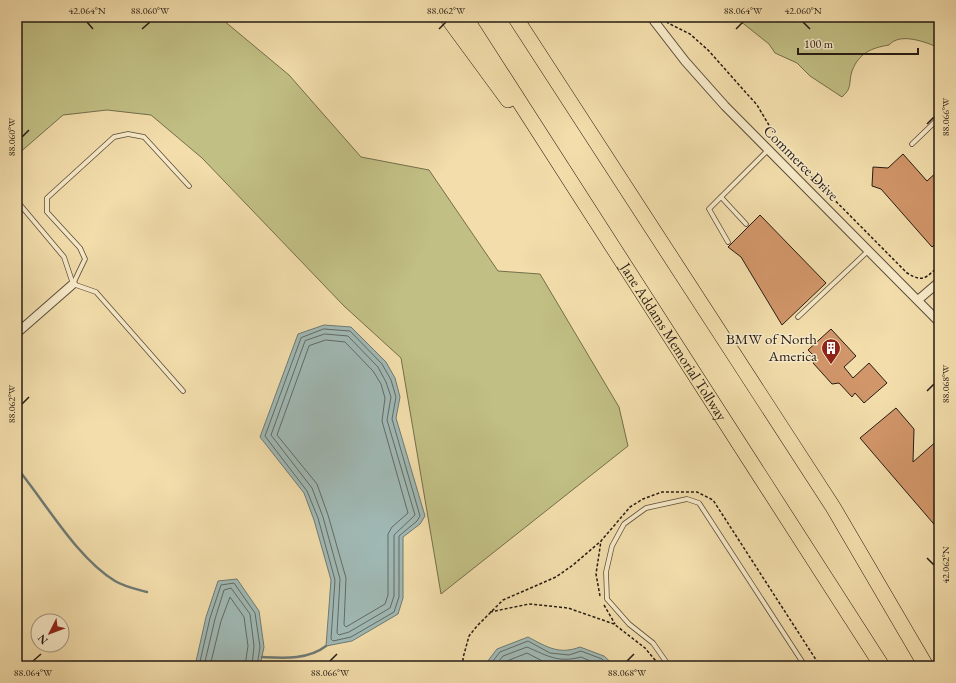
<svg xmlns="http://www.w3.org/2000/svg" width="956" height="683" font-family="'EB Garamond',serif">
  <rect width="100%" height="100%" fill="#f2ddab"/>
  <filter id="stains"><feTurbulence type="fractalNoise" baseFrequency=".005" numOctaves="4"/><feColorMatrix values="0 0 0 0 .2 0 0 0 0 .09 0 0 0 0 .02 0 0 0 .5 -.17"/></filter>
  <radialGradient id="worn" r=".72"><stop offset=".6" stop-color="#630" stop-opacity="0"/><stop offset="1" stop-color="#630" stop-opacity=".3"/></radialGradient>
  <g fill="#c1bf84" stroke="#746e4c">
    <polygon points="17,17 216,17 223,20 289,75 361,157 429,170 498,271 540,274 619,407 628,446 441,594 401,358 344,306 202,158 151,115 107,110 63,115 17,155"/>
    <path d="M 735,17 L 939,17 L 939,48 C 926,42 900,32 889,45 C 871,48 859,53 852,71 C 848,84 853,87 842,97 L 810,76 L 797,63 L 775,53 L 769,44 Z"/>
  </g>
  <g fill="#a0b9b5" stroke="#6f7a75">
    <polygon points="324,325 351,327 386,362 395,378 400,397 396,418 425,516 420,524 403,537 403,598 398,614 352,641 326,646 331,580 314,520 304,493 260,437 298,334"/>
    <polygon points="237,579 259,611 264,647 260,666 195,666 206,617 218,581"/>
    <path d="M 528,637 C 547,647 559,655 580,647 L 604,656 L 615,666 L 484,666 L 497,649 Z"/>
  </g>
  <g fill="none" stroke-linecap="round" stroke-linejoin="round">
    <g stroke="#636a64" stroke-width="1">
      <polygon points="324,329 350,331 382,364 391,380 396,397 392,419 420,516 417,521 399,536 399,597 394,612 351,637 333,641 331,639 335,580 318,518 307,491 265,436 301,338"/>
      <polygon points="325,334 348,336 378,367 386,382 391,397 387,420 415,515 394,535 394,596 390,608 349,632 339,635 337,633 340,579 323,517 312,488 271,435 305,341"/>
      <polygon points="326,340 345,342 373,371 381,384 385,398 382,421 408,513 392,527 388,534 388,595 385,604 346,627 344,625 346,578 328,515 317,484 277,435 309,346"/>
      <polyline points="199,666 210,618 221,585 234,583 255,613 260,647 257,666"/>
      <polyline points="204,666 215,619 224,590 231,588 250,614 254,646 252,666"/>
      <polyline points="210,666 221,621 230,597 244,617 248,646 245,666"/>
      <polyline points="489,666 500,652 528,641 550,653 569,655 581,651 602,659 609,666"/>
      <path d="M 495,666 L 503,656 L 527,647 C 548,656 558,663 581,657 L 602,666"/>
      <polyline points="503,666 507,661 527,653 546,663 565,666"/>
    </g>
    <g stroke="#6f7a75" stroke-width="2.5">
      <path d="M 17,468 C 46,503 76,557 115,581 C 125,587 136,589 147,592"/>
      <path d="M 262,657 C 283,658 308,660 326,646"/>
    </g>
  </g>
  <g fill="#d19669" stroke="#261c14">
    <polygon points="903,154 927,181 939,170 939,241 932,247 881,189 872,186 873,167 888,168"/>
    <polygon points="760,215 826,283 782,325 741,257 728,247"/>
    <polygon points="831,329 856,356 844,367 853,378 869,363 887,383 864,403 855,393 852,397 839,383 832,384 813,363 817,359 808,350"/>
    <polygon points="896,408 914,429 913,462 939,439 939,530 860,438"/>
  </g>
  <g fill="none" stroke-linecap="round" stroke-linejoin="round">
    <g stroke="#594c3a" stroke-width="5.5">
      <g id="lane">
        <polyline points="912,144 937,120 939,123"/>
        <polyline points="721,197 746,224"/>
        <polyline points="17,201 64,257 73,284"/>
        <polyline points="728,242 709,209 768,150"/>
        <polyline points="73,284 85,259 80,248 47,212 47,198 114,137 128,134 144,137 189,186"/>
        <polyline points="73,284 96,292 183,391"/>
        <polyline points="798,317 868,251"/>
        <polyline points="669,666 653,643 629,624 607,599 606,572 612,546 624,524 646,508 687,499 699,503 805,666"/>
      </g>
    </g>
    <g stroke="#594c3a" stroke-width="10">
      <g id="street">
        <polyline points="651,17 685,61 725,106 939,322"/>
        <polyline points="918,300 939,282"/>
        <polyline points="17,333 73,284"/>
      </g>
    </g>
    <g stroke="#261c14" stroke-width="16">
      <g id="highway">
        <polyline points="447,17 508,100"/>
        <path id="s1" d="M 465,17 L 882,666"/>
        <polyline points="515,17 833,507 926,666"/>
      </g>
    </g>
    <g stroke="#261c14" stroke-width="1.5" stroke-dasharray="3 2" stroke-linecap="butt">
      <path d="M 664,17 L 668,23 L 690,34 L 708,50 L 757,105 L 782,147 L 907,273 C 924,283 925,278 939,266"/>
      <polyline points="600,596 596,574 601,541"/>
      <polyline points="604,605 615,624"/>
      <polyline points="490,612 529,604 568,608 614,624 645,648 660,666"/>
      <polyline points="463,666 463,658 469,636 477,626 503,600 556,577 573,565 601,541 630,507 643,499 662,492 697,492 713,500 820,666"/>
    </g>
    <use href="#lane" stroke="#f7e9c8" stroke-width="4"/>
    <use href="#street" stroke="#f7e9c8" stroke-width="8"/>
    <use href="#highway" stroke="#f2ddab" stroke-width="15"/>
  </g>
  <path fill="none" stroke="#261c14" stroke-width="1.5" d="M 87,22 L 93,29M 803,22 L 810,29M 142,29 L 150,22M 439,29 L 446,22M 736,29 L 743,22M 927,124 L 934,117M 22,137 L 29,130M 927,391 L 934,384M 22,404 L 29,397M 927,558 L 934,565M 33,661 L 41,654M 330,661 L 337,654M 627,661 L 634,654"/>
  <defs>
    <g id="building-pin" transform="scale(1)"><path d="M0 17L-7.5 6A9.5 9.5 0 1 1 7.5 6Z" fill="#8f2418" stroke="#f7e9c8"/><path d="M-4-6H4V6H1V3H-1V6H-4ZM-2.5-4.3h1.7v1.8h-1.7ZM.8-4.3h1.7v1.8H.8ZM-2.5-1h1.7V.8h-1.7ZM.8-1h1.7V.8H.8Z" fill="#fff"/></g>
  </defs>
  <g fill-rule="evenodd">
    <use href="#building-pin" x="831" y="348"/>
  </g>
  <g text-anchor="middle" stroke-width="3" stroke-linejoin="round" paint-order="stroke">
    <g font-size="15" fill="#261c14" stroke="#f7e9c8">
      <text transform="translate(801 163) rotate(45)" y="5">Commerce Drive</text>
      <text dy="5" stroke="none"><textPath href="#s1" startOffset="386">Jane Addams Memorial Tollway</textPath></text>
    </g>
    <g font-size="15" fill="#261c14" stroke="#f7e9c8" text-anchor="end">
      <text x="817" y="344">BMW of North<tspan x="817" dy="17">America</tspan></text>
    </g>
  </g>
  <rect width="956" height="683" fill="none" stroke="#f2ddab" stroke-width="44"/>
  <g transform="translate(50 633) rotate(228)"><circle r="19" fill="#f7e9c8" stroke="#a39780"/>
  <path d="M0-3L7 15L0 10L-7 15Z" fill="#8f2418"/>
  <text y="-6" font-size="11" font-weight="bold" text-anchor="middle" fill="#261c14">N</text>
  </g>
  <path d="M798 48v6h120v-6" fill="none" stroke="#261c14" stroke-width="2"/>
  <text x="804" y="48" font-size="12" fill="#261c14" stroke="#f7e9c8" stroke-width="3" paint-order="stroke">100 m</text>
  <rect x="22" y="22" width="912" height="639" fill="none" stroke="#261c14" stroke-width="1.5"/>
  <g font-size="10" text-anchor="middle" fill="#261c14">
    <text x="87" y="14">42.064°N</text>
    <text x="150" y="14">88.060°W</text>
    <text x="446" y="14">88.062°W</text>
    <text x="743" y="14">88.064°W</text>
    <text x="803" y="14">42.060°N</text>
    <text transform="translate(945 117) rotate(-90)" y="4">88.066°W</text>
    <text transform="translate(11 137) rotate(-90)" y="4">88.060°W</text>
    <text transform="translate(945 384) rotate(-90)" y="4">88.068°W</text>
    <text transform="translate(11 404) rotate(-90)" y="4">88.062°W</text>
    <text transform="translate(945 565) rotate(-90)" y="4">42.062°N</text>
    <text x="33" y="676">88.064°W</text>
    <text x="330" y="676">88.066°W</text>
    <text x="627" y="676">88.068°W</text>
  </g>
  <rect width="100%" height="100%" filter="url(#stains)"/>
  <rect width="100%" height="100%" fill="url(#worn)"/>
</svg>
